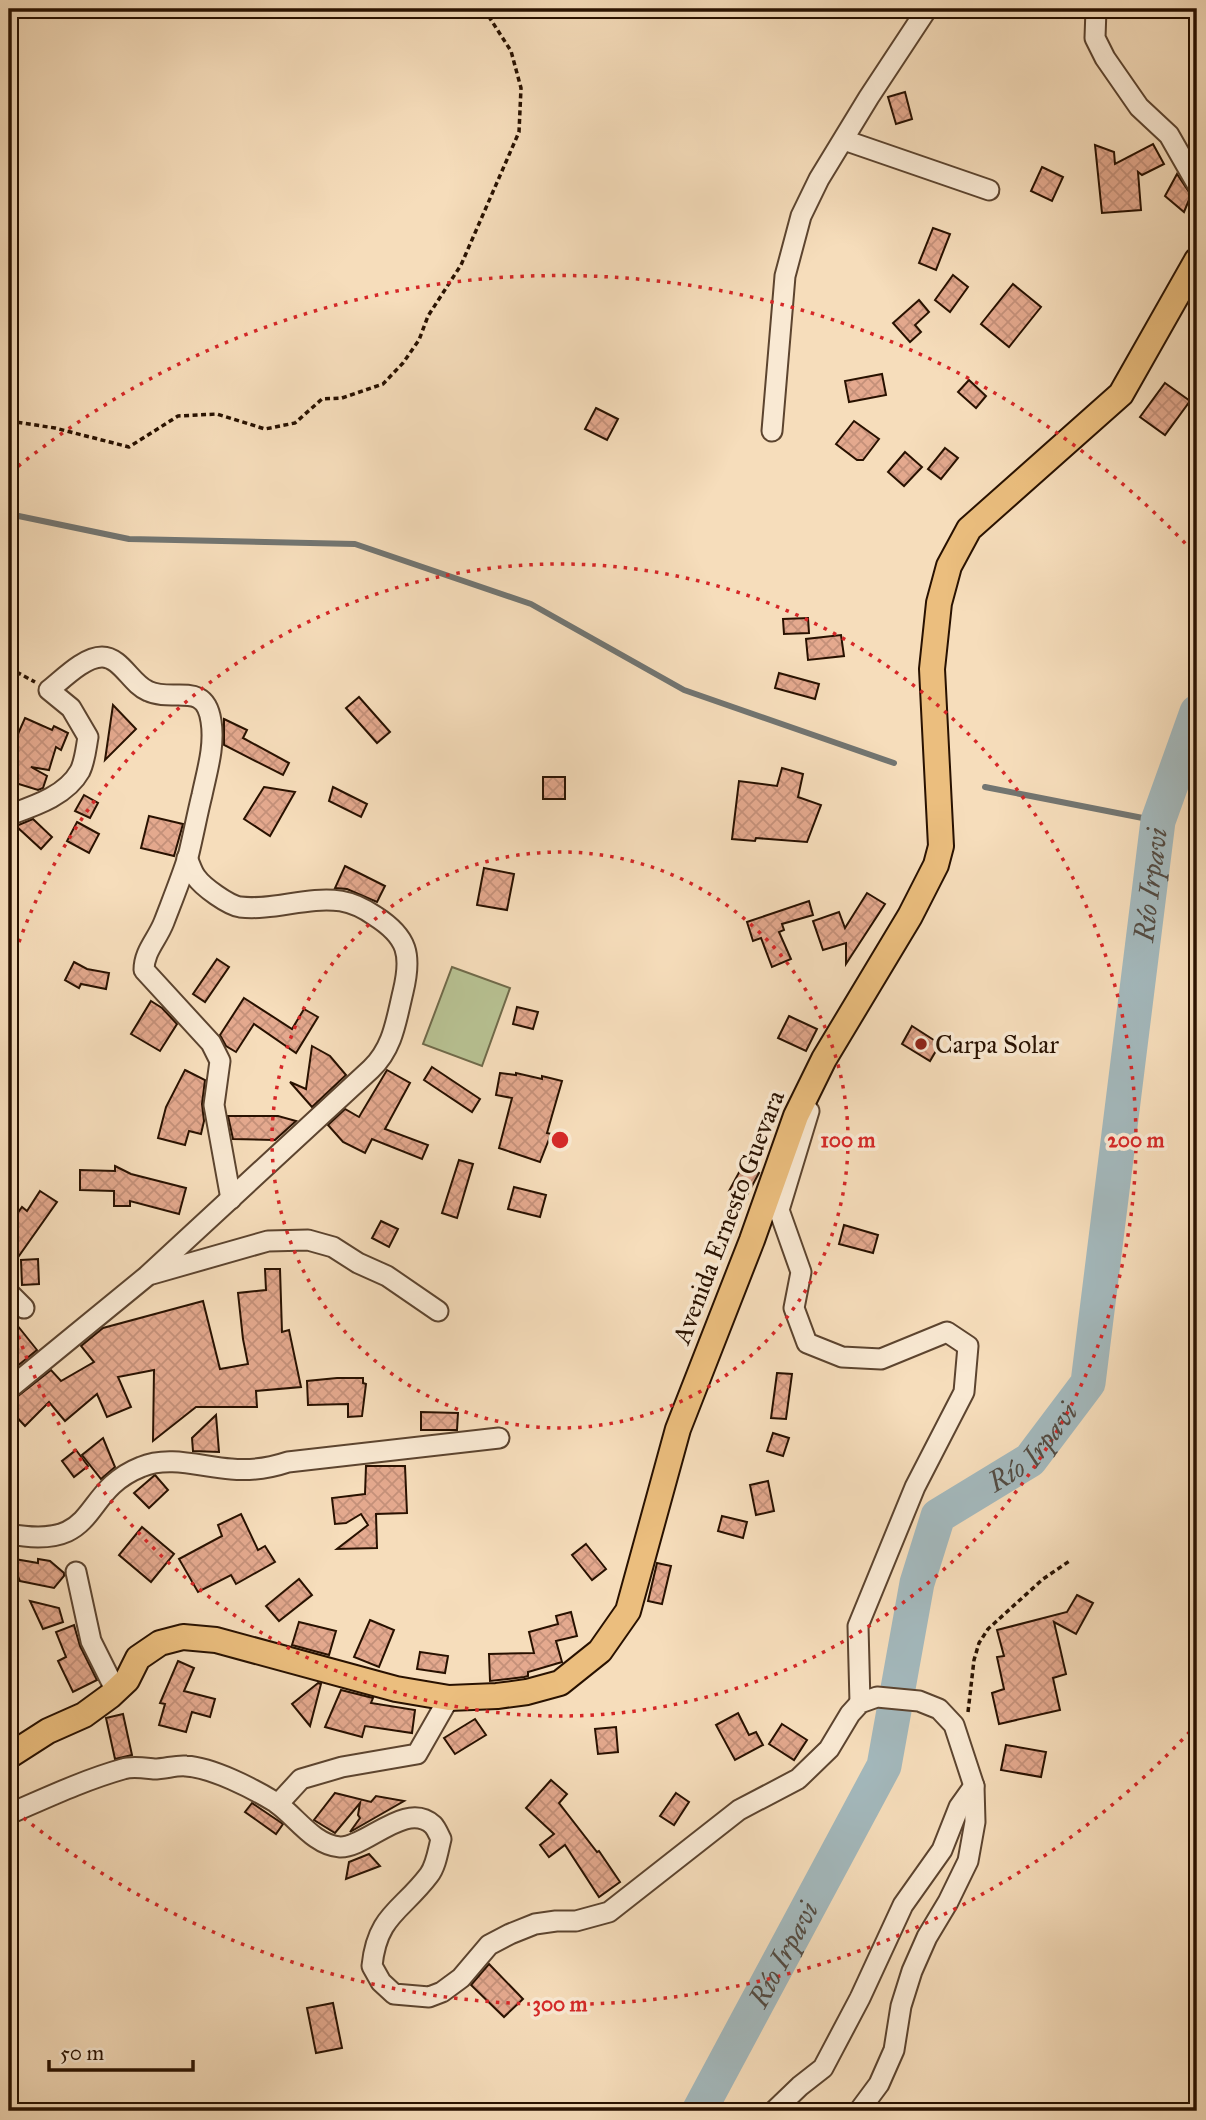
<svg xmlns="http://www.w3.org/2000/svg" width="1206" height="2120" font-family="'IM FELL Great Primer',serif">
  <defs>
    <pattern id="building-cross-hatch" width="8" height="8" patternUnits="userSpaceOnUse" patternTransform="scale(1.75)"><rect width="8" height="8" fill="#e4a98e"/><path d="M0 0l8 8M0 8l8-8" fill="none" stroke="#c49079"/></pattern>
  </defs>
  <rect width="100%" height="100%" fill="#f6ddbb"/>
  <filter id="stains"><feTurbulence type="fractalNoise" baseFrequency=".00286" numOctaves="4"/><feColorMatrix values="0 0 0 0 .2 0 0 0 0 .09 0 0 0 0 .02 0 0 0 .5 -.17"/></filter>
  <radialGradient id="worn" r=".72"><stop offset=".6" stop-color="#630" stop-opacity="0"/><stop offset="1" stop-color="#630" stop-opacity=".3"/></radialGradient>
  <polygon fill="#b8c293" stroke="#706a4a" stroke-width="2" points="452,967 510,988 482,1066 423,1044"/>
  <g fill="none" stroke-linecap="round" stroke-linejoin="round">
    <g stroke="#727571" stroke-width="6">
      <polyline points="9,514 129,539 355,544 531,604 684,690 894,763"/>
      <polyline points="985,787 1158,821"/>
    </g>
    <path stroke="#a3b8bc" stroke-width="35" id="s1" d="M 699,2111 L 884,1766 L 917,1583 L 938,1516 L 1030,1460 L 1088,1383 L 1158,821 L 1197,712"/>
  </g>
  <g fill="url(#building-cross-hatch)" stroke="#281100" stroke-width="2">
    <polygon points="905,92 912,119 896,124 888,97"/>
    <polygon points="1153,144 1164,164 1142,175 1138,172 1141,210 1102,213 1095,145 1114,152 1115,164"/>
    <polygon points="1042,167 1063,177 1052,201 1031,191"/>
    <polygon points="1177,174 1191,195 1184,212 1165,196"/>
    <polygon points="933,228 950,234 936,270 919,263"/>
    <polygon points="953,275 968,287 950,312 935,300"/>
    <polygon points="1013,284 1041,307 1009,347 981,324"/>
    <polygon points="919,300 929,312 915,325 921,332 910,342 893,323"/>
    <polygon points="882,374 886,395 849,402 845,381"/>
    <polygon points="969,380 986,396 976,408 958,392"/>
    <polygon points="1165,383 1190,401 1165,435 1140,417"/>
    <polygon points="596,408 618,419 607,440 585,429"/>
    <polygon points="854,421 879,439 863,460 857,460 836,444"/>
    <polygon points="945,448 958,458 941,479 928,469"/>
    <polygon points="905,452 922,467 904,486 888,472"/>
    <polygon points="808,618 809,633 784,634 783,619"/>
    <polygon points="841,635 844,656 808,660 806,639"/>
    <polygon points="779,673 819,684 815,699 775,688"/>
    <polygon points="359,697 390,732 377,743 346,708"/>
    <polygon points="113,705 136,729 105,760"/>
    <polygon points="25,718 52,730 54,726 68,733 61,750 56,747 49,770 31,767 47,776 43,788 38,790 9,781 9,754"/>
    <polygon points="224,719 247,730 243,738 289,763 283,775 224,745"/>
    <polygon points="782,768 803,774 798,797 821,805 807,842 756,838 755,841 732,839 739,781 777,786"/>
    <rect x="543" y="777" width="22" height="22"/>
    <polygon points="264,787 295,792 270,836 244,819"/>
    <polygon points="333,787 367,804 361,817 329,801"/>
    <polygon points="84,795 98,803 90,818 75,811"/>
    <polygon points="149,816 183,824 174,856 141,848"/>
    <polygon points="33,819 52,837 41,849 16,826"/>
    <polygon points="77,822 99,834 89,853 67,841"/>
    <polygon points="345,866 385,886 377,902 347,889 335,888"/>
    <polygon points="484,868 514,874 507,910 477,905"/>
    <polygon points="867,893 885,904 846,964 846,943 823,950 813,921 839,912 845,928"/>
    <polygon points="809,901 813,915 782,924 784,930 779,932 791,959 772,967 761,938 753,941 747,922"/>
    <polygon points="217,959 229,967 205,1002 193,994"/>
    <polygon points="74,962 87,969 109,973 106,989 81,984 79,988 65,980"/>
    <polygon points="244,998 292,1029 304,1009 318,1017 296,1053 254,1024 236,1052 226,1046 220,1035"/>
    <polygon points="151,1001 162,1008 177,1024 160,1051 131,1034"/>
    <polygon points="517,1007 538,1012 533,1029 513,1024"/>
    <polygon points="789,1016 817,1029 806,1051 778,1038"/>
    <polygon points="912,1026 940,1044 930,1061 902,1044"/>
    <polygon points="312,1046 330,1056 346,1075 312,1107 290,1082 306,1089"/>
    <polygon points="432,1067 480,1099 472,1112 424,1080"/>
    <polygon points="185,1070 205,1080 202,1104 204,1121 201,1134 189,1131 185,1145 158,1138 166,1107"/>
    <polygon points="387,1070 410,1083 385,1129 428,1145 422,1159 372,1139 365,1153 343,1142 328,1125 345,1109 359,1117"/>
    <polygon points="500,1073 516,1075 516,1073 542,1079 542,1076 562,1081 547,1133 551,1134 540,1162 499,1148 512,1098 496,1095"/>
    <polygon points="228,1116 278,1116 296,1121 275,1140 233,1139"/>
    <polygon points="459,1160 473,1164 457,1218 442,1213"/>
    <polygon points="743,1165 759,1173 745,1199 729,1191"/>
    <polygon points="115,1166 131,1174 186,1188 179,1214 130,1201 130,1206 114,1206 114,1191 80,1190 80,1170 115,1171"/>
    <polygon points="514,1187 546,1195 540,1217 508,1209"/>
    <polygon points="40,1191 57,1202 9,1270 9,1225 22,1207 27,1211"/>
    <polygon points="381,1221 398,1229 389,1247 372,1238"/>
    <polygon points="844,1225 878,1235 873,1253 839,1244"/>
    <polygon points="38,1259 39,1284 22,1285 21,1260"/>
    <polygon points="265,1269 280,1269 282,1332 289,1330 301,1387 256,1391 257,1407 196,1407 153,1441 154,1370 118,1377 131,1407 107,1417 97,1394 65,1421 49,1402 25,1426 9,1409 9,1404 13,1400 51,1370 61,1381 94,1362 81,1346 103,1328 203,1301 220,1369 248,1364 243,1339 238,1293 266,1290"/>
    <polygon points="9,1315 37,1350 10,1372 9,1370"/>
    <polygon points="777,1373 792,1374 786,1419 771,1418"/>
    <polygon points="337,1378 363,1378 363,1383 366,1384 362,1416 348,1417 348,1404 308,1405 307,1381"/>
    <polygon points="421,1412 458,1413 457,1430 421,1430"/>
    <polygon points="216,1415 219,1452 193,1451 192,1438"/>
    <polygon points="773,1433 789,1438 783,1456 767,1451"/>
    <polygon points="103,1438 115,1467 101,1479 82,1455"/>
    <polygon points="76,1450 88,1466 74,1477 62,1461"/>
    <polygon points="366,1466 405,1466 407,1513 376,1514 377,1548 337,1549 368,1525 361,1514 346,1523 335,1524 332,1498 365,1494"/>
    <polygon points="155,1475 168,1490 149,1508 134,1493"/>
    <polygon points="768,1481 774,1511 756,1515 750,1485"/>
    <polygon points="241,1514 258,1550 265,1546 275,1562 236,1584 231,1575 198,1592 179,1559 222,1536 218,1525"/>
    <polygon points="722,1516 747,1522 743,1538 718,1531"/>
    <polygon points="142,1527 174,1554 151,1582 119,1555"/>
    <polygon points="586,1544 606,1569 592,1580 572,1555"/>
    <polygon points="9,1558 38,1563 38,1559 50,1561 64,1573 64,1576 54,1588 20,1581"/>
    <polygon points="657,1563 671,1566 662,1604 648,1601"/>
    <polygon points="299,1579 312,1595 279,1621 266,1606"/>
    <polygon points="1077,1595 1093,1603 1076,1634 1054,1622 1066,1674 1053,1678 1060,1710 999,1724 992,1693 1004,1689 997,1657 1004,1656 997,1630 1067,1612"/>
    <polygon points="30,1601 59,1608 63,1622 43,1629"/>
    <polygon points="571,1612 577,1636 556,1641 562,1662 528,1672 528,1676 524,1677 490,1681 489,1654 534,1653 529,1632 558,1624 556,1616"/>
    <polygon points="370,1620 394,1630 379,1667 354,1657"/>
    <polygon points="299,1622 336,1631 329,1655 292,1645"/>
    <polygon points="74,1625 80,1646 97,1680 73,1692 58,1661 66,1657 56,1632"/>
    <polygon points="420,1652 448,1656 445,1673 417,1669"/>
    <polygon points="178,1661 194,1668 184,1691 215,1699 210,1717 192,1712 186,1732 159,1725 165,1704 160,1703"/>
    <polygon points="318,1683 321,1684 310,1726 292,1704"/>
    <polygon points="341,1690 373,1698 371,1703 415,1710 412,1733 365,1726 362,1737 325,1727"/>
    <polygon points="738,1713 749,1735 756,1732 763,1745 735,1760 716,1725"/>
    <polygon points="123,1714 132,1755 115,1759 106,1718"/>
    <polygon points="475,1719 486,1735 455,1754 444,1738"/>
    <polygon points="782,1724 807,1740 794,1760 769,1744"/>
    <polygon points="616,1727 618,1752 598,1754 595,1729"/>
    <polygon points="1006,1745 1046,1752 1041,1777 1001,1770"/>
    <polygon points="551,1780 567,1794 559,1803 597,1852 599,1851 620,1882 599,1897 565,1845 549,1857 540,1845 554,1834 526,1808"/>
    <polygon points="335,1793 371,1802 376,1796 404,1801 350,1832 360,1818 358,1815 360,1803 335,1833 314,1820"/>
    <polygon points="676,1793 689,1802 674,1825 660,1816"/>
    <polygon points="252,1803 283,1824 276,1834 245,1812"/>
    <polygon points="369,1854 380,1866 346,1879 349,1862"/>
    <polygon points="489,1964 523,1999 504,2017 471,1985"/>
    <polygon points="333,2003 342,2048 316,2053 307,2008"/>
  </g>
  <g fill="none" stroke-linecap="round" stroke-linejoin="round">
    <g stroke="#5c442f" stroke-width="23">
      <g id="minor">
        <polyline points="1096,9 1095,38 1105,58 1139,107 1169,135 1197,184"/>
        <polyline points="844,140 989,190"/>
        <polyline points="772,431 785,276 801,216 819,179 869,97 927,9"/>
        <path d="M 9,815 C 34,806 66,796 80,771 C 85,761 86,748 88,737 L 71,708 L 49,690 C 63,679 84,657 102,657 C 121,657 131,684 148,691 C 173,703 205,680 211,721 C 215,746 207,771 202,795 C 197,815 193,837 188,857 C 181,879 172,901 164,922 C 157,940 144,951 144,970 L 211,1043 L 220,1061 L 214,1105 L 231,1199"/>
        <polyline points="809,1111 779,1210 801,1272 794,1308 807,1343 842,1357 881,1359 947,1332 968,1346 964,1392 915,1487 858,1626 860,1703"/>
        <polyline points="152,1274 268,1241 308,1240 333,1247 358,1263 387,1276 438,1311"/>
        <polyline points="9,1293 24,1308"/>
        <path d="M 9,1389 L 147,1276 L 371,1069 C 393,1048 396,1021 403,992 C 412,955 408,937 375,916 C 365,909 353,903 341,901 C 308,896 273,911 240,907 C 228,905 203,887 196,877 C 192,872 190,864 187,858"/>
        <path d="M 9,1534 C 102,1551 78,1492 141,1467 C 169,1455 202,1467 231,1469 C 251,1471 270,1468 288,1462 L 499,1438"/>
        <polyline points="76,1572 91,1641 116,1691"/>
        <polyline points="278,1804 301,1779 342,1767 417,1754 449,1698"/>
        <path d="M 9,1814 C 46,1798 84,1780 123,1769 C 132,1766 144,1768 154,1769 C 165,1769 176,1765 186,1766 C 213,1768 252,1788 275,1802 C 295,1815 313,1845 340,1847 C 366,1848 406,1800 433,1825 C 436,1828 439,1835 441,1839 C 438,1851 436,1866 429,1875 C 402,1911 377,1915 372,1966 L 381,1982 L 394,1994 L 429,1997 L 442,1992 L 461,1978 L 489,1945 L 510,1934 L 535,1924 L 556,1921 L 576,1921 L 609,1912 L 739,1810 L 798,1779 L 829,1749 L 850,1714 L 860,1703 L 877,1697 L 919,1701 L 939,1709 L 954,1725 L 974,1786 L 975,1822 L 968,1861 L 948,1902 L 927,1937 L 912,1971 L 901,2006 L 894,2050 L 879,2084 L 859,2111"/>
        <polyline points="774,2111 800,2086 823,2068 860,1998 903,1905 942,1850 959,1807 974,1786"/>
      </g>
    </g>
    <g stroke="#281100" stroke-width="28">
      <polyline id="major" points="9,1756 48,1731 84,1715 110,1696 127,1680 138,1658 160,1643 183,1637 216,1640 396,1689 449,1698 497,1696 527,1692 560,1683 600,1651 628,1611 678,1429 752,1240 796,1116 824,1059 910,916 936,865 941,846 932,669 939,603 949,566 969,529 1121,394 1197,260"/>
    </g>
    <g stroke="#281100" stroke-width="3.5" stroke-dasharray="5 3.5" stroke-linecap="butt">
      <polyline points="9,421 55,428 129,447 178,416 217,414 265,429 295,423 322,399 342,398 383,384 403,363 419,340 428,316 461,265 519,132 521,88 511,51 484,9"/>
      <polyline points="9,668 35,682"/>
      <polyline points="968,1712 974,1660 979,1643 988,1629 1043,1579 1071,1560"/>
    </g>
    <use href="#minor" stroke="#f9e9d3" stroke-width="19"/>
    <use href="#major" stroke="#ebbe7e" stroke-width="24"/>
  </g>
  <g fill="none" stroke="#d62828" stroke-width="3.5" stroke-dasharray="3.5 7">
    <circle cx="560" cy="1140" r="288"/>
    <path d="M9 972A576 576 0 1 1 9 1308"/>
    <path d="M1197 1724A864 864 0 0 1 10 1807M10 473A864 864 0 0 1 1197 556"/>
  </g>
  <circle fill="#8f2418" stroke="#f9e9d3" stroke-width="2.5" cx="921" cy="1044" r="7"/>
  <g text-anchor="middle" stroke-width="7" stroke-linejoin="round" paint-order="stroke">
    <g font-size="26" fill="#281100" stroke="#f9e9d3" text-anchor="start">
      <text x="935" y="1053">Carpa Solar</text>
    </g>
    <g font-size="26" fill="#281100" stroke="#f9e9d3">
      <text transform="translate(728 1217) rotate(-69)" y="9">Avenida Ernesto Guevara</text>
    </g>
    <g font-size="28" font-style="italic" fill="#534b42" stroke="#f9e9d3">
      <text dy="10" stroke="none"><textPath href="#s1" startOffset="1354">Río Irpavi</textPath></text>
      <text dy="10" stroke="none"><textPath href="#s1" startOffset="766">Río Irpavi</textPath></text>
      <text dy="10" stroke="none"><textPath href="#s1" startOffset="178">Río Irpavi</textPath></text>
    </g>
  </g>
  <circle cx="560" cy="1140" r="10" fill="#d62828" stroke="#f9e9d3" stroke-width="3.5"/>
  <g font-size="21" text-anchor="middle" font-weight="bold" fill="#d62828" stroke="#f9e9d3" stroke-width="7" stroke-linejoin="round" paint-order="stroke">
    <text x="848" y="1147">100 m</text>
    <text x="1136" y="1147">200 m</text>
    <text x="560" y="2011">300 m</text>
  </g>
  <rect width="1206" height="2120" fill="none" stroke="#f6ddbb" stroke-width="35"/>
  <rect x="10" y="10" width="1185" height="2099" fill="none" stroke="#281100" stroke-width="3.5"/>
  <rect x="18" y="18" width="1171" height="2085" fill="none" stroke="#281100" stroke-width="2"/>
  <path d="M49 2060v10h144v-10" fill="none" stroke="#281100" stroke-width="3.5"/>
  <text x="60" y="2060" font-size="21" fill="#281100" stroke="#f9e9d3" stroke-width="5" paint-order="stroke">50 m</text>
  <rect width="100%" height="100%" filter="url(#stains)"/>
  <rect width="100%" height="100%" fill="url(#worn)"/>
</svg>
